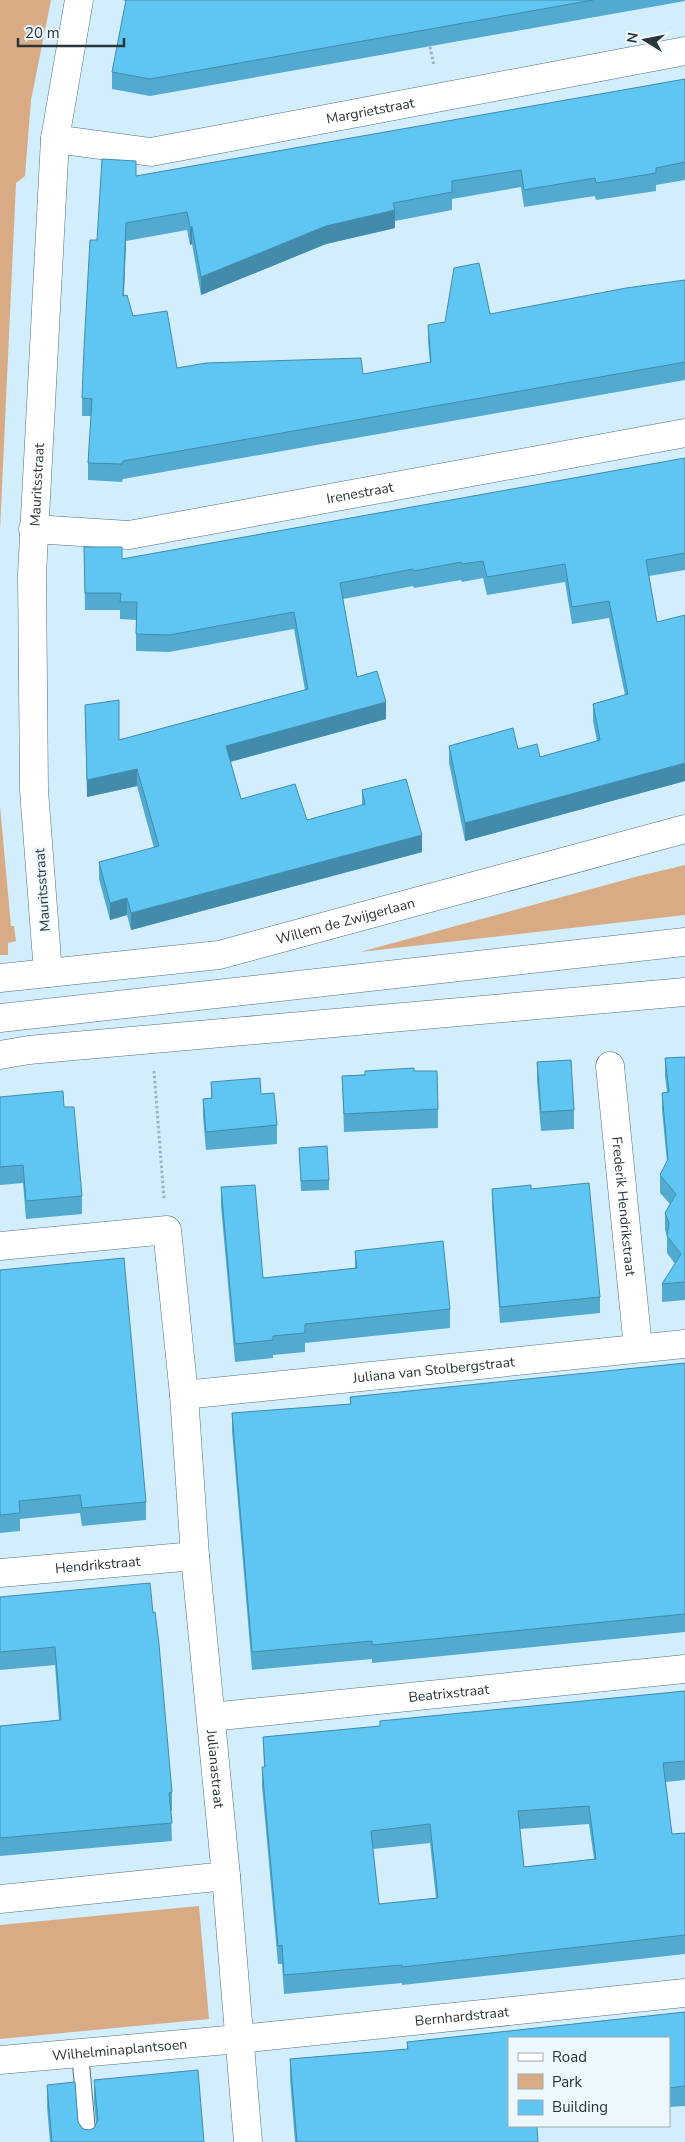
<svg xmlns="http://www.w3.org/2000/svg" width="685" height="2142" font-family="'Nunito Sans',sans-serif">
  <rect width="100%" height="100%" fill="#d2eefc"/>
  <g fill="#d9ab85">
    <polygon points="0,0 51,0 31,100 25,176 16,183 0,531"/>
    <polygon points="0,806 11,926 14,926 16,941 8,943 8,955 0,955"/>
    <polygon points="685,865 685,915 360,952 639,876"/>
    <polygon points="199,1906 209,2019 0,2039 0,1925"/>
  </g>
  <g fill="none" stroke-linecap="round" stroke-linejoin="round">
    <g stroke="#546d79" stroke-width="18">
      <polyline id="lane" points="80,2053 88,2142"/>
    </g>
    <g stroke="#546d79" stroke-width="29">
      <g id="street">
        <path id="s1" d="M 55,139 L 151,152 L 685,51"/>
        <path id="s2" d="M 33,529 L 129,535 L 685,433"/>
        <path id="s3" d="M 48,973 L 34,790 L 32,574 L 55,139 L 79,0"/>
        <path id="s4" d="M 0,978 L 219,955 L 685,829"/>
        <path id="s5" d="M 610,1066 L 638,1348"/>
        <path id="s6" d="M 0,1246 L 167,1230 L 184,1395 L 195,1556 L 226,1876 L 248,2142"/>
        <path id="s7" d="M 184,1395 L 685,1344"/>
        <path id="s8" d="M 0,1573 L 195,1556"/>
        <path id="s9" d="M 211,1717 L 685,1669"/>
        <polyline points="0,1899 226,1876"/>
        <path id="s10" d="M 0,2060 L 239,2039 L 685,1993"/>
      </g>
    </g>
    <g stroke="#546d79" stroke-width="29">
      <g id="secondary">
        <polyline points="0,1018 685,942"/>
        <polyline points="0,1055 29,1050 685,992"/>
      </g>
    </g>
    <g stroke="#9cb2be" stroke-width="3" stroke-dasharray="2.5 2.5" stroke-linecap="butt">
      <polyline points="429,42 434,66"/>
      <polyline points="154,1071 164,1199"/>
    </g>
    <use href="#lane" stroke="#fff" stroke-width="16"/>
    <use href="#street" stroke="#fff" stroke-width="28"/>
    <use href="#secondary" stroke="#fff" stroke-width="28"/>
  </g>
  <g fill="#52aad1" fill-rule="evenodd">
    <polygon points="122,0 685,0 685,1 150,96 112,89 112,72 126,1"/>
    <polygon points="685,79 685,180 656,185 656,191 596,200 595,196 524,207 521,187 452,199 452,210 395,221 395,228 326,244 201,295 192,244 190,245 187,230 126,241 124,295 133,316 177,368 363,374 430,363 428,342 428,325 685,280 685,380 123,479 122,482 88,480 88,463 91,416 82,416 82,398 97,240 136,176"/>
    <polygon points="685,458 685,570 649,576 685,781 465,841 449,763 449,746 518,749 540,757 597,741 593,721 593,704 625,695 609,618 572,624 565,582 487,595 483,578 462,582 461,580 414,588 413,586 343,599 357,677 386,719 230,762 241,799 307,820 362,805 362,790 422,852 131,930 127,915 110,920 99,879 99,862 154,848 137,786 87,797 85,705 119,740 305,690 294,629 169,652 136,651 136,620 120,619 120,610 85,610 84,547 122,559"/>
    <polygon points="685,1057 685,1300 662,1302 662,1284 675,1264 667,1253 667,1236 665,1230 665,1213 670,1204 660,1193 660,1175 667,1162 662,1110 662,1093 667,1092 665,1076 665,1058"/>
    <polygon points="537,1062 574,1110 574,1129 541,1131 537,1080"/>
    <polygon points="414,1071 438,1109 438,1128 344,1132 342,1076"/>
    <polygon points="211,1082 261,1094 277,1125 277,1144 206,1150 203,1117 203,1099 211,1098"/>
    <polygon points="0,1097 64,1107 82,1196 82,1214 26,1219 23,1183 0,1185"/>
    <polygon points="299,1148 329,1180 329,1190 301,1191"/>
    <polygon points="221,1187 263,1278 355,1268 355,1251 450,1309 450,1328 305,1343 305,1352 273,1355 273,1358 235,1362 221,1206"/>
    <polygon points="492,1189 531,1189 600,1297 600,1313 500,1323 492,1205"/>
    <polygon points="0,1270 146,1502 146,1520 82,1526 80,1513 20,1519 20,1531 0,1533"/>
    <polygon points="685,1363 685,1632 372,1663 372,1659 252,1670 232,1431 232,1413 350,1404 350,1397"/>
    <polygon points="0,1597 153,1613 172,1792 172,1811 171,1811 172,1841 0,1856 0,1726 59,1720 55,1665 0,1670"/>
    <path d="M 685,1691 L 685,1780 L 666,1782 L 672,1834 L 685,1833 L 685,1954 L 402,1985 L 402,1983 L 284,1994 L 282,1964 L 278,1964 L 262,1786 L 262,1767 L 264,1767 L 263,1737 L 380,1726 L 380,1721 ZM 589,1824 L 594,1859 L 524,1867 L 520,1829 ZM 430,1843 L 436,1898 L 379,1904 L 373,1849 Z"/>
    <polygon points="685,2012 685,2106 669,2107 669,2038 509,2038 538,2142 295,2142 290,2079 290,2059 407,2049 407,2042"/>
    <polygon points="94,2080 204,2142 50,2142 47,2107 47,2085 78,2122 83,2129 89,2130 94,2128 96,2123 94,2102"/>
  </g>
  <g fill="#428baa">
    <polygon points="395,210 395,228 326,244 201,295 201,277 326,226"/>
    <polygon points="126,223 126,241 123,313 123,296"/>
    <polygon points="190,227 192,227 192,244 190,245"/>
    <polygon points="386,702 386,719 226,763 226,746"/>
    <polygon points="685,763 685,781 465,841 465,823"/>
    <polygon points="137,769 137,786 87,797 87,780"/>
    <polygon points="422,835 422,852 131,930 131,913"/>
    <polygon points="127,898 127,915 110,920 110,903"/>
  </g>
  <g fill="#5fc6f3" stroke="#428baa" fill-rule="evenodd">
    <polygon points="126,0 593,0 150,79 112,72"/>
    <polygon points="685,79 685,162 656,168 656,173 596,183 595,178 524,190 521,170 452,181 452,192 393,203 395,210 326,226 201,277 192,227 190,227 187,212 126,223 123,296 127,295 133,316 167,311 177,368 206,363 361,358 363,374 431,362 428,325 445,322 454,268 479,263 490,314 626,288 685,280 685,362 123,461 122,464 88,463 92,399 82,398 84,348 90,240 97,240 102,159 136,161 136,176"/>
    <polygon points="685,458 685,553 646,560 657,622 685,615 685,763 465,823 449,746 513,728 518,749 537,744 540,757 600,740 593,704 628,694 609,601 572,607 565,564 487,577 483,561 462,564 461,562 414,571 413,569 340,583 357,677 377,671 386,702 226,746 241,799 295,784 307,820 365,804 362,790 406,779 422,835 131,913 127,898 110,903 99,862 159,846 137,769 87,780 85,705 119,700 119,740 308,689 294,612 169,635 136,634 137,602 120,602 121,593 85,593 84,547 122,547 122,559"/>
    <polygon points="685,1057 685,1282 662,1284 681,1254 667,1236 669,1223 665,1213 676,1194 660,1175 668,1159 662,1093 669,1092 665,1058"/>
    <polygon points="571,1060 574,1110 541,1112 537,1062"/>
    <polygon points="414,1068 414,1071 437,1071 438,1109 344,1114 342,1076 365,1075 365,1071"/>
    <polygon points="260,1078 261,1094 274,1093 277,1125 206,1132 203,1099 212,1098 211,1082"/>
    <polygon points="63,1091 64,1107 74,1107 82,1196 26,1201 23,1165 0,1167 0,1097"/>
    <polygon points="327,1146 329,1180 301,1181 299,1148"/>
    <polygon points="589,1183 600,1297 500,1307 492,1189 531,1185 531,1189"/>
    <polygon points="255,1185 263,1278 357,1268 355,1251 443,1241 450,1309 305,1324 305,1333 273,1336 273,1340 235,1344 221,1187"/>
    <polygon points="124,1258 146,1502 82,1508 80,1495 19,1501 20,1513 0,1515 0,1270"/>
    <polygon points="685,1363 685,1614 372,1645 372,1641 252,1652 232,1413 351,1404 350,1397"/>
    <polygon points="150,1583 153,1613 155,1612 159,1644 172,1792 169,1793 172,1823 0,1838 0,1726 61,1720 55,1647 0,1652 0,1597"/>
    <path d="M 685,1691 L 685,1761 L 663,1763 L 672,1834 L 685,1833 L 685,1935 L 402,1967 L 402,1965 L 284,1975 L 282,1945 L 278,1946 L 262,1767 L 265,1767 L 263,1737 L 380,1726 L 380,1721 ZM 589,1806 L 596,1859 L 524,1867 L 518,1811 ZM 430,1824 L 438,1898 L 379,1904 L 371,1831 Z"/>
    <polygon points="685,2012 685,2086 669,2088 669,2038 509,2038 509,2126 537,2126 538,2142 297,2142 290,2059 408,2049 407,2042"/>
    <polygon points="198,2070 204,2142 52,2142 47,2085 75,2082 78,2122 83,2129 89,2130 94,2128 98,2120 94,2080"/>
  </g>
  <g text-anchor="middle" stroke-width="4" stroke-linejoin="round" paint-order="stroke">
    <g font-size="14" fill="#2a353a" stroke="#edf8fe">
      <text dy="5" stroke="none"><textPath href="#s1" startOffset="320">Margrietstraat</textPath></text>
      <text dy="5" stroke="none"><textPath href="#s3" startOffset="489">Mauritsstraat</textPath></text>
      <text dy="5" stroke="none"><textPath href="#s2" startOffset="331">Irenestraat</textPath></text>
      <text transform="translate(42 890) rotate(-94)" y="5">Mauritsstraat</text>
      <text dy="5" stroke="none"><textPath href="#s4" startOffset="351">Willem de Zwijgerlaan</textPath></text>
      <text dy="5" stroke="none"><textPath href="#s5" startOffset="141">Frederik Hendrikstraat</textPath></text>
      <text dy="5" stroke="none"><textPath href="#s7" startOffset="251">Juliana van Stolbergstraat</textPath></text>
      <text dy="5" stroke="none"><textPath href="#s8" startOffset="98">Hendrikstraat</textPath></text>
      <text dy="5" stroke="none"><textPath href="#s9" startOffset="239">Beatrixstraat</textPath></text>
      <text dy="5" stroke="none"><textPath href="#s6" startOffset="709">Julianastraat</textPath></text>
      <text dy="5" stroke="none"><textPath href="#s10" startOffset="464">Bernhardstraat</textPath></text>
      <text dy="5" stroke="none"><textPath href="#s10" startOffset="120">Wilhelminaplantsoen</textPath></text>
    </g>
  </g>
  <rect x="508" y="2037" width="162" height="90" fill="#edf8fe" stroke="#9faab0"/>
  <rect x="518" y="2053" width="25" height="8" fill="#ffffff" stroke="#9faab0"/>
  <text x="552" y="2062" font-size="15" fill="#2a353a">Road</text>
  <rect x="518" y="2074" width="25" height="15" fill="#d9ab85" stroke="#9faab0"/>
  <text x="552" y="2087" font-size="15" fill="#2a353a">Park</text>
  <rect x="518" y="2100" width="25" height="15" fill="#5fc6f3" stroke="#9faab0"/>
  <text x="552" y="2112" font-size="15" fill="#2a353a">Building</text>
  <g transform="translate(645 40) rotate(280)" stroke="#edf8fe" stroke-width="4" paint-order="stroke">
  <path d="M0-4L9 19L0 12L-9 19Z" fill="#2a353a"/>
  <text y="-8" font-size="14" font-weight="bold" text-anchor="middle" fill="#2a353a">N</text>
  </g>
  <path d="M18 38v8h106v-8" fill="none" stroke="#2a353a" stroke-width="2.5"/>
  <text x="25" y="38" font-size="15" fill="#2a353a" stroke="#edf8fe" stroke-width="4" paint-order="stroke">20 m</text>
</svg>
